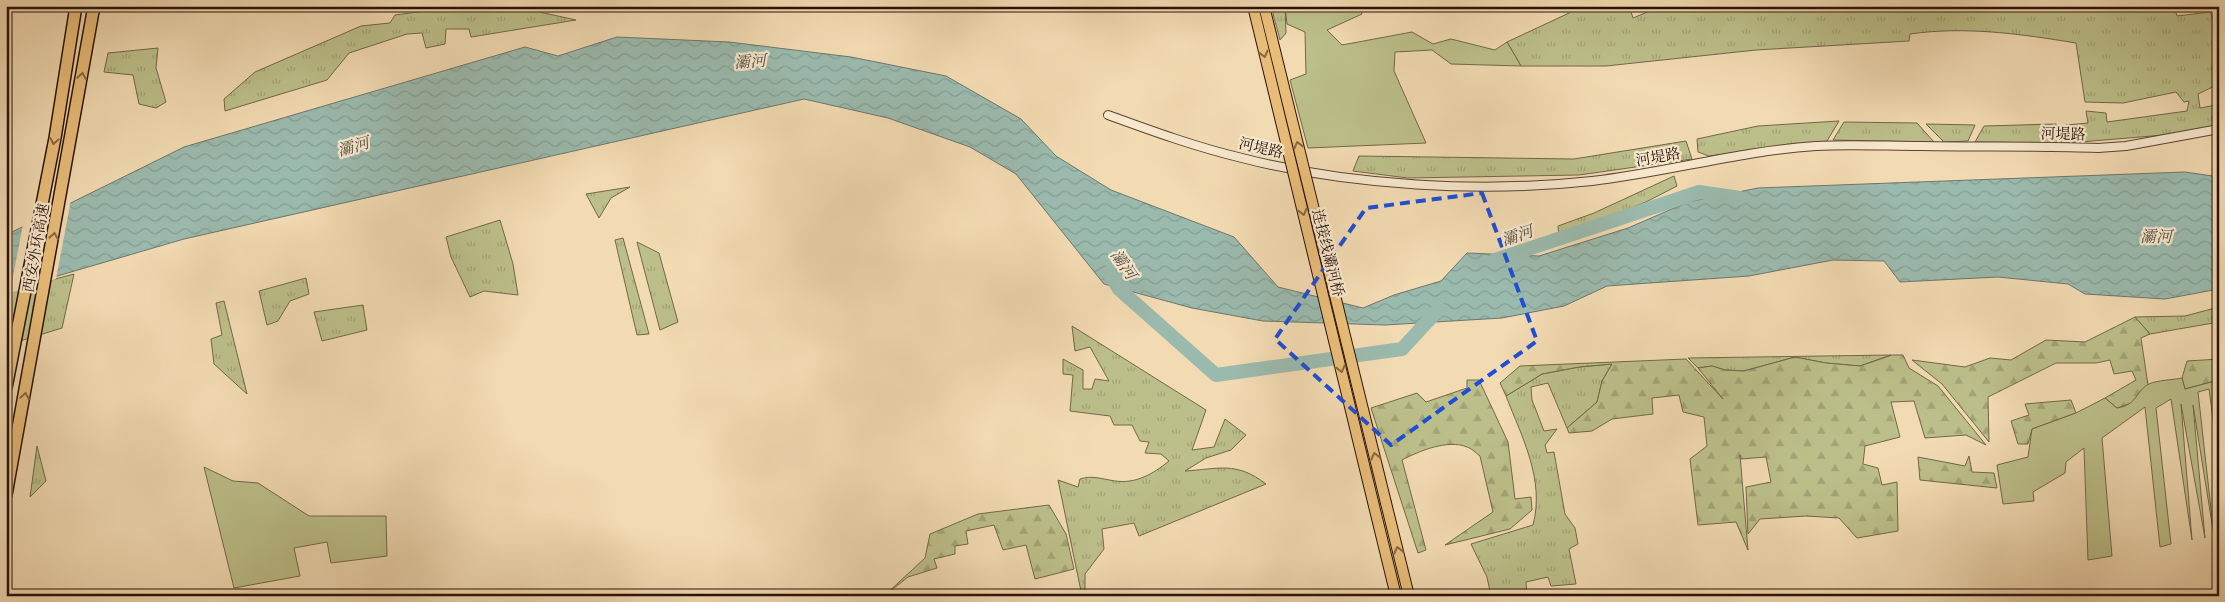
<svg xmlns="http://www.w3.org/2000/svg" width="2225" height="602" font-family="'IM FELL English','Noto Serif SC',serif">
  <defs>
    <pattern id="grass-tufts" width="24" height="20" patternUnits="userSpaceOnUse" patternTransform="scale(1.25)"><rect width="24" height="20" fill="#bcbf8a"/><path d="M3 7l-1-3M5 7V3M7 7l1-3M15 17l-1-3M17 17v-4M19 17l1-3" fill="none" stroke="#a2a376"/></pattern>
    <pattern id="forest-firs" width="22" height="20" patternUnits="userSpaceOnUse" patternTransform="scale(1.25)"><rect width="22" height="20" fill="#bcbf8a"/><path d="M5 1l3.5 6h-7zM16 11l3.5 6h-7z" fill="#a2a376"/></pattern>
    <pattern id="water-waves" width="16" height="10" patternUnits="userSpaceOnUse" patternTransform="scale(1.25)"><rect width="16" height="10" fill="#9bbaae"/><path d="M0 5q4-4 8 0t8 0" fill="none" stroke="#869f94"/></pattern>
  </defs>
  <rect width="100%" height="100%" fill="#f2dab2"/>
  <filter id="stains"><feTurbulence type="fractalNoise" baseFrequency=".004" numOctaves="4"/><feColorMatrix values="0 0 0 0 .2 0 0 0 0 .09 0 0 0 0 .02 0 0 0 .5 -.17"/></filter>
  <radialGradient id="worn" r=".72"><stop offset=".6" stop-color="#630" stop-opacity="0"/><stop offset="1" stop-color="#630" stop-opacity=".3"/></radialGradient>
  <g fill="url(#grass-tufts)" stroke="#726849">
    <polygon points="463,6 512,6 576,20 471,37 469,29 446,29 445,44 426,48 422,33 407,34 349,53 327,80 225,111 224,99 255,72 361,26 390,23 395,15"/>
    <polygon points="1271,6 1285,6 1286,33 1280,40"/>
    <path d="M 1584,6 L 1629,6 L 1633,18 L 1662,6 L 2174,6 L 2177,16 L 2210,12 L 2219,31 L 2219,84 L 2198,94 L 2200,108 L 2216,105 L 2215,89 L 2219,86 L 2219,125 L 2176,134 L 2068,143 L 2066,125 L 2088,123 L 2086,111 L 2106,113 L 2107,122 L 2187,111 L 2189,101 L 2184,102 L 2176,92 L 2123,103 L 2085,102 L 2076,43 C 2021,34 1966,26 1910,34 L 1909,41 L 1756,50 L 1606,66 L 1521,66 L 1507,42 Z"/>
    <polygon points="158,48 156,68 166,102 156,108 139,104 133,75 104,72 108,53"/>
    <polygon points="1839,121 1827,141 1709,156 1698,152 1697,139 1758,126"/>
    <polygon points="1844,122 1917,123 1934,142 1833,140"/>
    <polygon points="1926,124 1975,125 1968,141 1944,142"/>
    <polygon points="2056,124 2062,143 1975,142 1984,126"/>
    <polygon points="1686,141 1692,159 1579,175 1408,178 1353,171 1359,156 1574,159"/>
    <polygon points="1674,176 1677,186 1646,202 1559,237 1558,226 1594,213"/>
    <polygon points="630,187 611,198 599,218 586,194"/>
    <polygon points="500,220 513,264 518,295 484,291 470,297 451,257 446,237"/>
    <polygon points="623,238 649,334 637,335 615,240"/>
    <polygon points="637,242 659,253 678,322 660,330"/>
    <polygon points="74,274 62,328 20,341 11,329 6,327 6,292"/>
    <polygon points="306,278 309,294 290,301 278,321 267,325 259,291"/>
    <polygon points="224,301 247,394 214,364 211,339 222,335 216,303"/>
    <polygon points="363,305 367,330 322,341 314,312"/>
    <polygon points="2219,307 2219,322 2150,334 2135,317 2185,316"/>
    <path d="M 1072,326 L 1206,410 L 1192,450 L 1214,447 L 1225,419 L 1246,435 L 1231,450 L 1206,458 L 1185,471 C 1219,469 1236,461 1266,484 L 1139,536 L 1134,523 L 1102,529 L 1104,549 L 1085,574 L 1085,596 L 1082,596 L 1058,480 L 1078,487 L 1080,479 C 1092,475 1102,479 1115,481 C 1136,484 1153,474 1169,461 L 1161,454 L 1145,453 L 1149,442 L 1140,441 L 1132,425 L 1114,425 L 1110,416 L 1070,411 L 1073,375 L 1063,374 L 1063,359 L 1083,370 L 1083,389 L 1092,389 L 1095,379 L 1109,381 L 1090,347 L 1075,351 Z"/>
    <polygon points="1891,355 1860,366 1825,363 1795,357 1744,371 1725,370 1712,366 1698,368 1688,358"/>
    <path d="M 1612,364 L 1602,381 L 1597,402 L 1567,428 L 1548,383 L 1531,387 L 1532,400 L 1544,431 L 1557,429 L 1545,445 L 1547,453 L 1554,452 L 1565,514 L 1575,528 L 1578,544 L 1569,549 L 1576,584 L 1551,586 L 1548,577 L 1526,582 L 1527,596 L 1491,596 L 1487,577 L 1471,544 L 1533,525 C 1545,480 1522,437 1506,396 L 1542,374 L 1579,367 Z"/>
    <polygon points="37,446 46,481 30,497"/>
  </g>
  <g fill="url(#forest-firs)" stroke="#726849">
    <polygon points="2135,317 2150,334 2141,338 2148,385 2134,402 2117,408 2105,398 2136,380 2132,371 2114,374 2110,360 2096,363 2056,363 1988,397 1989,442 1942,384 1912,360 1965,367 1990,358 2011,360 2046,340 2085,342"/>
    <polygon points="1892,355 1903,355 1909,368 1938,386 1986,445 1966,435 1925,438 1914,401 1891,402 1900,437 1865,446 1863,464 1878,468 1882,485 1897,482 1898,531 1857,538 1839,518 1806,516 1760,519 1748,534 1746,487 1771,482 1766,457 1741,459 1740,455 1748,550 1736,522 1698,525 1690,459 1707,446 1704,417 1683,412 1679,395 1652,398 1653,414 1612,419 1592,431 1569,433 1567,428 1597,402 1602,381 1612,364 1579,367 1542,374 1506,396 1500,383 1520,366 1686,359 1723,399 1698,368 1712,366 1725,370 1744,371 1795,357 1826,363 1860,366"/>
    <polygon points="2219,359 2219,380 2185,389 2182,378 2187,361"/>
    <path d="M 1467,380 L 1479,380 L 1508,442 L 1515,499 L 1531,497 L 1532,510 L 1510,529 L 1445,545 L 1493,512 L 1480,456 C 1476,453 1471,448 1467,447 C 1448,439 1419,451 1402,460 L 1426,550 L 1418,553 L 1371,408 L 1417,393 L 1426,402 L 1467,388 Z"/>
    <polygon points="2071,400 2076,413 2032,429 2028,444 2018,444 2011,421 2029,415 2025,404"/>
    <polygon points="1969,456 1972,472 1994,473 1997,488 1920,480 1918,457 1965,466"/>
    <polygon points="1049,505 1066,534 1074,569 1035,579 1026,545 1003,550 994,525 966,531 968,544 955,546 955,554 934,559 937,568 908,577 884,596 925,558 930,534 978,514"/>
  </g>
  <g fill="#bcbf8a" stroke="#726849">
    <polygon points="1285,6 1359,6 1362,14 1327,30 1342,45 1412,32 1433,44 1451,39 1495,50 1507,42 1521,66 1451,64 1432,50 1395,52 1394,71 1426,143 1308,148 1290,80 1306,74 1305,32 1287,24"/>
    <path d="M 2182,378 L 2185,389 L 2219,380 L 2219,465 L 2209,389 L 2198,392 L 2214,536 L 2193,405 L 2205,538 L 2181,404 L 2192,540 L 2171,399 L 2156,408 L 2171,544 L 2160,547 L 2145,407 L 2102,438 L 2112,556 L 2088,560 L 2084,448 L 2066,462 L 2065,473 L 2033,492 L 2034,501 L 2003,504 L 1997,465 L 2028,457 L 2032,429 L 2076,413 L 2105,398 L 2117,408 C 2138,405 2135,391 2149,384 C 2158,380 2172,380 2182,378 Z"/>
    <polygon points="204,467 233,481 258,483 309,516 386,516 387,556 331,563 327,542 294,548 300,576 234,588"/>
  </g>
  <polygon fill="url(#water-waves)" stroke="#6d776c" points="617,37 729,42 851,57 946,76 1021,119 1056,156 1111,190 1234,237 1278,287 1363,308 1394,295 1441,281 1467,253 1539,256 1628,228 1688,202 1758,188 2185,172 2219,177 2219,289 2165,299 2085,294 2068,284 1998,277 1900,282 1884,261 1833,260 1749,276 1607,286 1564,306 1502,318 1385,325 1263,321 1192,308 1104,284 1016,174 970,147 888,118 804,99 184,239 6,291 6,235 184,147 525,47 558,56"/>
  <polygon fill="#f2dab2" points="71,200 56,279 10,293 23,224"/>
  <g fill="none" stroke-linecap="round" stroke-linejoin="round">
    <g stroke="#9bbaae" stroke-width="14">
      <polyline points="1495,260 1699,192 1740,198"/>
      <polyline points="1109,273 1119,289 1216,375 1402,349 1439,309"/>
    </g>
    <g stroke="#5b4432" stroke-width="10">
      <path id="minor" d="M 1108,115 C 1152,131 1196,147 1242,158 C 1350,186 1482,193 1592,181 C 1668,172 1740,151 1816,146 C 1851,144 1887,146 1922,146 C 1981,147 2039,146 2098,148 L 2126,146 L 2219,129"/>
    </g>
    <g stroke="#291208" stroke-width="12">
      <g id="major">
        <polyline points="1386,503 1409,596"/>
        <polyline points="1374,506 1396,596"/>
      </g>
    </g>
    <g stroke="#291208" stroke-width="14">
      <g id="highway">
        <polyline points="6,388 55,138 76,6"/>
        <polyline points="6,495 94,6"/>
      </g>
    </g>
    <use href="#minor" stroke="#f7e7cd" stroke-width="8"/>
    <use href="#major" stroke="#e9bd79" stroke-width="10"/>
    <use href="#highway" stroke="#e9bd79" stroke-width="11"/>
    <g stroke="#291208" stroke-width="12" stroke-linecap="butt">
      <g id="major-bridge">
        <polyline points="1253,6 1374,506"/>
        <polyline points="1264,6 1386,503"/>
      </g>
    </g>
    <use href="#major-bridge" stroke="#e9bd79" stroke-width="10"/>
  </g>
  <defs><path id="oneway-chevron" d="M-2-3.5L2.5 0L-2 3.5" fill="none" stroke-width="1.6" stroke-linecap="round" stroke-linejoin="round" transform="scale(1.25)"/></defs>
  <g stroke="#896840">
    <use href="#oneway-chevron" transform="translate(1264 54) rotate(76)"/>
    <use href="#oneway-chevron" transform="translate(82 76) rotate(-81)"/>
    <use href="#oneway-chevron" transform="translate(54 141) rotate(100)"/>
    <use href="#oneway-chevron" transform="translate(1298 145) rotate(-104)"/>
    <use href="#oneway-chevron" transform="translate(1303 212) rotate(76)"/>
    <use href="#oneway-chevron" transform="translate(54 236) rotate(-80)"/>
    <use href="#oneway-chevron" transform="translate(1341 369) rotate(76)"/>
    <use href="#oneway-chevron" transform="translate(25 396) rotate(-80)"/>
    <use href="#oneway-chevron" transform="translate(1375 456) rotate(-104)"/>
    <use href="#oneway-chevron" transform="translate(1398 550) rotate(-104)"/>
  </g>
  <path fill="none" stroke="#1d4ed8" stroke-width="4" stroke-dasharray="10 6" stroke-linejoin="round" d="M 1482,193 L 1537,341 L 1391,445 L 1275,339 L 1366,208 Z"/>
  <g text-anchor="middle" stroke-width="4.5" stroke-linejoin="round" paint-order="stroke">
    <g font-size="15" fill="#291208" stroke="#f7e7cd">
      <text transform="translate(2063 134) rotate(1)" y="5">河堤路</text>
      <text transform="translate(1261 148) rotate(13)" y="5">河堤路</text>
      <text transform="translate(1658 157) rotate(-10)" y="5">河堤路</text>
      <text transform="translate(36 248) rotate(-80)" y="5">西安外环高速</text>
      <text transform="translate(1328 253) rotate(76)" y="5">连接线灞河桥</text>
    </g>
    <g font-size="16" font-style="italic" fill="#514d42" stroke="#f7e7cd">
      <text transform="translate(750 61) rotate(-5)" y="6">灞河</text>
      <text transform="translate(353 146) rotate(-16)" y="6">灞河</text>
      <text transform="translate(1517 235) rotate(-19)" y="6">灞河</text>
      <text x="2156" y="242">灞河</text>
      <text transform="translate(1124 264) rotate(55)" y="6">灞河</text>
    </g>
  </g>
  <rect width="2225" height="602" fill="none" stroke="#f2dab2" stroke-width="25"/>
  <rect x="8" y="8" width="2210" height="587" fill="none" stroke="#291208" stroke-width="2.5"/>
  <rect x="12" y="12" width="2200" height="577" fill="none" stroke="#291208"/>
  <rect width="100%" height="100%" filter="url(#stains)"/>
  <rect width="100%" height="100%" fill="url(#worn)"/>
</svg>
